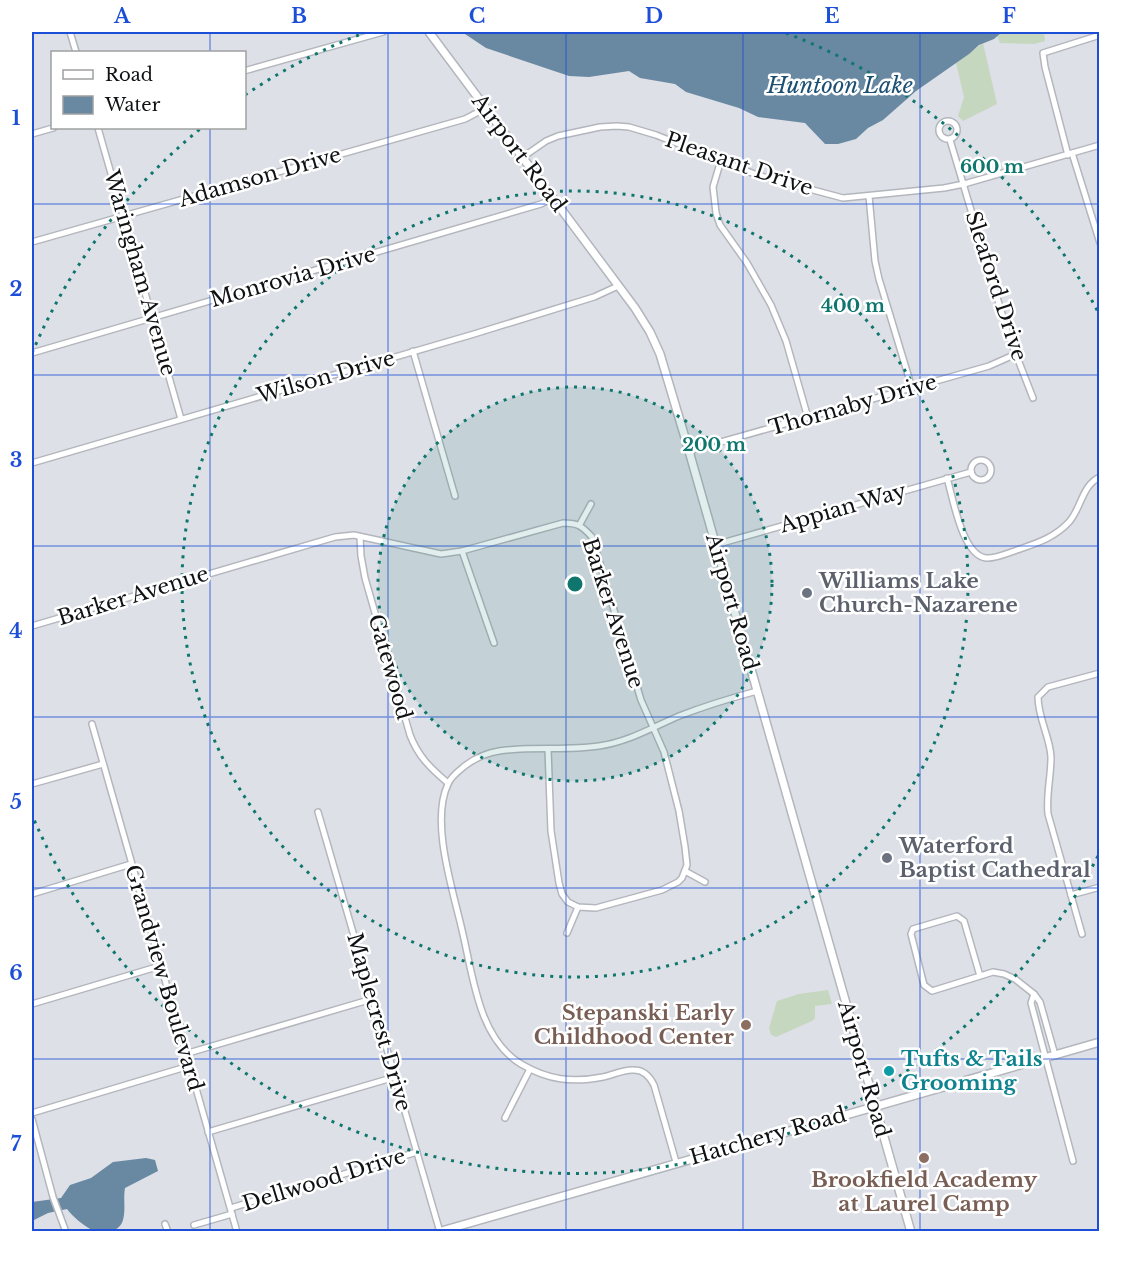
<svg xmlns="http://www.w3.org/2000/svg" width="1131" height="1263" font-family="'Libre Baskerville',serif">
  <rect width="100%" height="100%" fill="#dde0e7"/>
  <g fill="#c6d7bf">
    <polygon points="1002,32 1044,32 1045,41 1034,44 1000,43 997,36"/>
    <polygon points="983,43 997,104 963,121 958,116 964,97 956,63"/>
    <polygon points="828,990 832,1004 815,1006 815,1018 812,1021 776,1037 771,1035 769,1028 777,1001 799,994"/>
  </g>
  <g fill="#6988a1">
    <polygon points="462,32 1002,32 994,39 979,45 969,54 916,91 883,120 868,128 856,139 838,144 825,144 805,123 758,117 739,108 686,92 675,84 640,78 629,71 589,77 569,76 486,48"/>
    <path d="M 146,1158 L 155,1160 L 158,1171 L 125,1188 C 123,1198 126,1210 123,1220 C 120,1232 102,1236 92,1230 C 83,1225 73,1217 67,1209 L 48,1213 L 32,1221 L 32,1202 L 61,1198 L 70,1185 L 91,1178 L 113,1162 Z"/>
  </g>
  <g fill="none" stroke-linecap="round" stroke-linejoin="round">
    <g stroke="#b3b6bc" stroke-width="8">
      <g id="minor">
        <polyline points="70,32 76,52"/>
        <polyline points="244,71 383,32"/>
        <circle cx="948" cy="130" r="9"/>
        <polyline points="98,128 181,419"/>
        <polyline points="32,134 53,128"/>
        <polyline points="950,140 1008,334 1033,398"/>
        <polyline points="1072,153 1100,243"/>
        <polyline points="1068,155 1045,67 1043,53 1100,35"/>
        <polyline points="523,157 546,141 558,136 600,127 617,126 629,127 656,135 757,175 843,198 944,188 964,184 1100,145"/>
        <polyline points="721,160 713,187 716,213 720,225 747,263 771,305 786,341 808,418"/>
        <polyline points="869,196 875,261 879,279 912,388"/>
        <polyline points="32,242 465,119 486,108"/>
        <polyline points="413,351 455,496"/>
        <polyline points="32,353 541,204 553,198"/>
        <polyline points="689,451 989,366 1016,354"/>
        <circle cx="981" cy="470" r="10"/>
        <polyline points="32,463 474,334 594,297 618,286"/>
        <path d="M 947,478 C 953,498 962,555 986,558 C 995,559 1008,553 1017,550 C 1037,543 1054,538 1069,522 C 1081,509 1082,485 1100,477"/>
        <polyline points="580,524 591,504"/>
        <path d="M 360,537 L 361,556 L 365,578 L 410,735 C 418,756 430,768 448,783"/>
        <polyline points="715,545 971,472"/>
        <polyline points="462,551 494,643"/>
        <path d="M 32,626 L 335,537 L 354,535 L 441,554 L 462,551 L 563,523 C 578,523 582,526 592,537 L 641,700 L 664,752 L 679,811 L 685,847 L 687,865 L 682,878 L 678,882 L 662,890 L 596,908 L 578,907 L 568,902 L 562,894 L 559,883 L 551,831 L 548,749"/>
        <polyline points="92,724 237,1232"/>
        <polyline points="32,784 103,764"/>
        <polyline points="318,812 440,1232"/>
        <polyline points="685,871 705,882"/>
        <polyline points="32,894 131,864"/>
        <polyline points="1071,895 1100,887"/>
        <polyline points="567,933 578,907"/>
        <path d="M 1082,934 L 1048,814 C 1046,795 1051,777 1051,757 C 1050,737 1038,718 1038,697 L 1048,687 L 1100,673"/>
        <polyline points="980,976 964,921 957,916 913,929 911,934 924,985 932,991 993,972 1004,974 1015,979 1034,994 1040,1002 1055,1055"/>
        <polyline points="1034,994 1031,1003 1073,1161"/>
        <polyline points="32,1004 160,966"/>
        <polyline points="185,1054 372,999"/>
        <polyline points="32,1113 189,1066"/>
        <polyline points="505,1118 530,1069"/>
        <polyline points="32,1119 53,1197 66,1232"/>
        <polyline points="208,1132 395,1077"/>
        <path d="M 676,1162 L 654,1085 C 650,1077 644,1070 634,1070 C 624,1069 613,1075 603,1077 C 572,1083 548,1080 521,1064 C 478,1038 473,975 462,930 C 453,890 430,822 448,784 C 451,776 460,770 466,765 C 477,757 486,753 499,751 C 532,746 566,751 599,746 C 628,742 653,727 679,716 C 705,706 731,698 757,691"/>
        <polyline points="231,1208 417,1152"/>
        <polyline points="165,1224 168,1232"/>
        <polyline points="194,1225 232,1214"/>
      </g>
    </g>
    <g stroke="#b3b6bc" stroke-width="10">
      <g id="tertiary">
        <polyline points="429,32 635,308 650,332 660,354 689,451 911,1232"/>
        <polyline points="438,1232 1100,1042"/>
      </g>
    </g>
    <use href="#minor" stroke="#fff" stroke-width="5"/>
    <use href="#tertiary" stroke="#fff" stroke-width="7"/>
  </g>
  <path fill="none" stroke="#1d4ed8" stroke-width="1.5" stroke-opacity="0.55" d="M 210,32 L 210,52M 388,32 L 388,1232M 566,32 L 566,1232M 743,32 L 743,1232M 920,32 L 920,1232M 210,128 L 210,1232M 32,204 L 1100,204M 32,375 L 1100,375M 32,546 L 1100,546M 32,717 L 1100,717M 32,888 L 1100,888M 32,1059 L 1100,1059"/>
  <circle cx="575" cy="584" r="197" fill="#0f766e" fill-opacity=".12"/>
  <g fill="none" stroke="#0f766e" stroke-width="3" stroke-dasharray="3 6">
    <circle cx="575" cy="584" r="197"/>
    <circle cx="575" cy="584" r="393"/>
    <path d="M1098 856A590 590 0 0 1 32 815M32 353A590 590 0 0 1 200 129M245 95A590 590 0 0 1 364 33M786 33A590 590 0 0 1 1098 312"/>
  </g>
  <g fill="#6b7280" stroke="#fff" stroke-width="2">
    <circle cx="807" cy="593" r="6"/>
    <circle cx="887" cy="858" r="6"/>
  </g>
  <g fill="#8d6e63" stroke="#fff" stroke-width="2">
    <circle cx="746" cy="1025" r="6"/>
    <circle cx="924" cy="1158" r="6"/>
  </g>
  <circle fill="#0f9aa8" stroke="#fff" stroke-width="2" cx="889" cy="1071" r="6"/>
  <g text-anchor="middle" stroke-width="5" stroke-linejoin="round" paint-order="stroke">
    <g font-size="21" fill="#0f1113" stroke="#fff">
      <text transform="translate(519 153) rotate(53)" y="7">Airport Road</text>
      <text transform="translate(739 164) rotate(19)" y="7">Pleasant Drive</text>
      <text transform="translate(260 177) rotate(-16)" y="7">Adamson Drive</text>
      <text transform="translate(140 273) rotate(74)" y="7">Waringham Avenue</text>
      <text transform="translate(293 277) rotate(-16)" y="7">Monrovia Drive</text>
      <text transform="translate(996 286) rotate(72)" y="7">Sleaford Drive</text>
      <text transform="translate(326 377) rotate(-16)" y="7">Wilson Drive</text>
      <text transform="translate(853 405) rotate(-16)" y="7">Thornaby Drive</text>
      <text transform="translate(843 508) rotate(-16)" y="7">Appian Way</text>
      <text transform="translate(133 596) rotate(-17)" y="7">Barker Avenue</text>
      <text transform="translate(732 602) rotate(74)" y="7">Airport Road</text>
      <text transform="translate(613 613) rotate(72)" y="7">Barker Avenue</text>
      <text transform="translate(390 667) rotate(74)" y="7">Gatewood</text>
      <text transform="translate(164 978) rotate(74)" y="7">Grandview Boulevard</text>
      <text transform="translate(379 1022) rotate(74)" y="7">Maplecrest Drive</text>
      <text transform="translate(864 1069) rotate(74)" y="7">Airport Road</text>
      <text transform="translate(768 1136) rotate(-16)" y="7">Hatchery Road</text>
      <text transform="translate(324 1180) rotate(-17)" y="7">Dellwood Drive</text>
    </g>
    <g font-size="21" font-weight="bold" fill="#5b616d" stroke="#fff" text-anchor="start">
      <text x="819" y="588">Williams Lake<tspan x="819" dy="24">Church-Nazarene</tspan></text>
      <text x="899" y="853">Waterford<tspan x="899" dy="24">Baptist Cathedral</tspan></text>
    </g>
    <g font-size="21" font-weight="bold" fill="#785e54" stroke="#fff" text-anchor="end">
      <text x="734" y="1020">Stepanski Early<tspan x="734" dy="24">Childhood Center</tspan></text>
      <text x="924" y="1187" text-anchor="middle">Brookfield Academy<tspan x="924" dy="24">at Laurel Camp</tspan></text>
    </g>
    <g font-size="21" font-weight="bold" fill="#0d838f" stroke="#fff" text-anchor="start">
      <text x="901" y="1066">Tufts &amp; Tails<tspan x="901" dy="24">Grooming</tspan></text>
    </g>
    <g font-size="22" font-style="italic" fill="#1b4f73" stroke="#fff">
      <text x="840" y="93">Huntoon Lake</text>
    </g>
  </g>
  <circle cx="575" cy="584" r="9" fill="#0f766e" stroke="#fff" stroke-width="3"/>
  <g font-size="18" text-anchor="middle" font-weight="bold" fill="#0f766e" stroke="#fff" stroke-width="5" stroke-linejoin="round" paint-order="stroke">
    <text x="992" y="173">600 m</text>
    <text x="853" y="312">400 m</text>
    <text x="714" y="451">200 m</text>
  </g>
  <rect width="1131" height="1263" fill="none" stroke="#ffffff" stroke-width="66"/>
  <rect x="51" y="51" width="195" height="78" fill="#ffffff" stroke="#9fa0a1" stroke-width="1.5"/>
  <rect x="63" y="70" width="30" height="9" fill="#ffffff" stroke="#9fa0a1" stroke-width="1.5"/>
  <text x="105" y="81" font-size="18" fill="#0f1113">Road</text>
  <rect x="63" y="96" width="30" height="18" fill="#6988a1" stroke="#9fa0a1" stroke-width="1.5"/>
  <text x="105" y="111" font-size="18" fill="#0f1113">Water</text>
  <rect x="33" y="33" width="1065" height="1197" fill="none" stroke="#1d4ed8" stroke-width="2"/>
  <g font-size="20" text-anchor="middle" font-weight="bold" fill="#1d4ed8">
    <text x="122" y="23">A</text>
    <text x="299" y="23">B</text>
    <text x="477" y="23">C</text>
    <text x="654" y="23">D</text>
    <text x="832" y="23">E</text>
    <text x="1009" y="23">F</text>
    <text x="16" y="125">1</text>
    <text x="16" y="296">2</text>
    <text x="16" y="467">3</text>
    <text x="16" y="638">4</text>
    <text x="16" y="809">5</text>
    <text x="16" y="980">6</text>
    <text x="16" y="1151">7</text>
  </g>
</svg>
